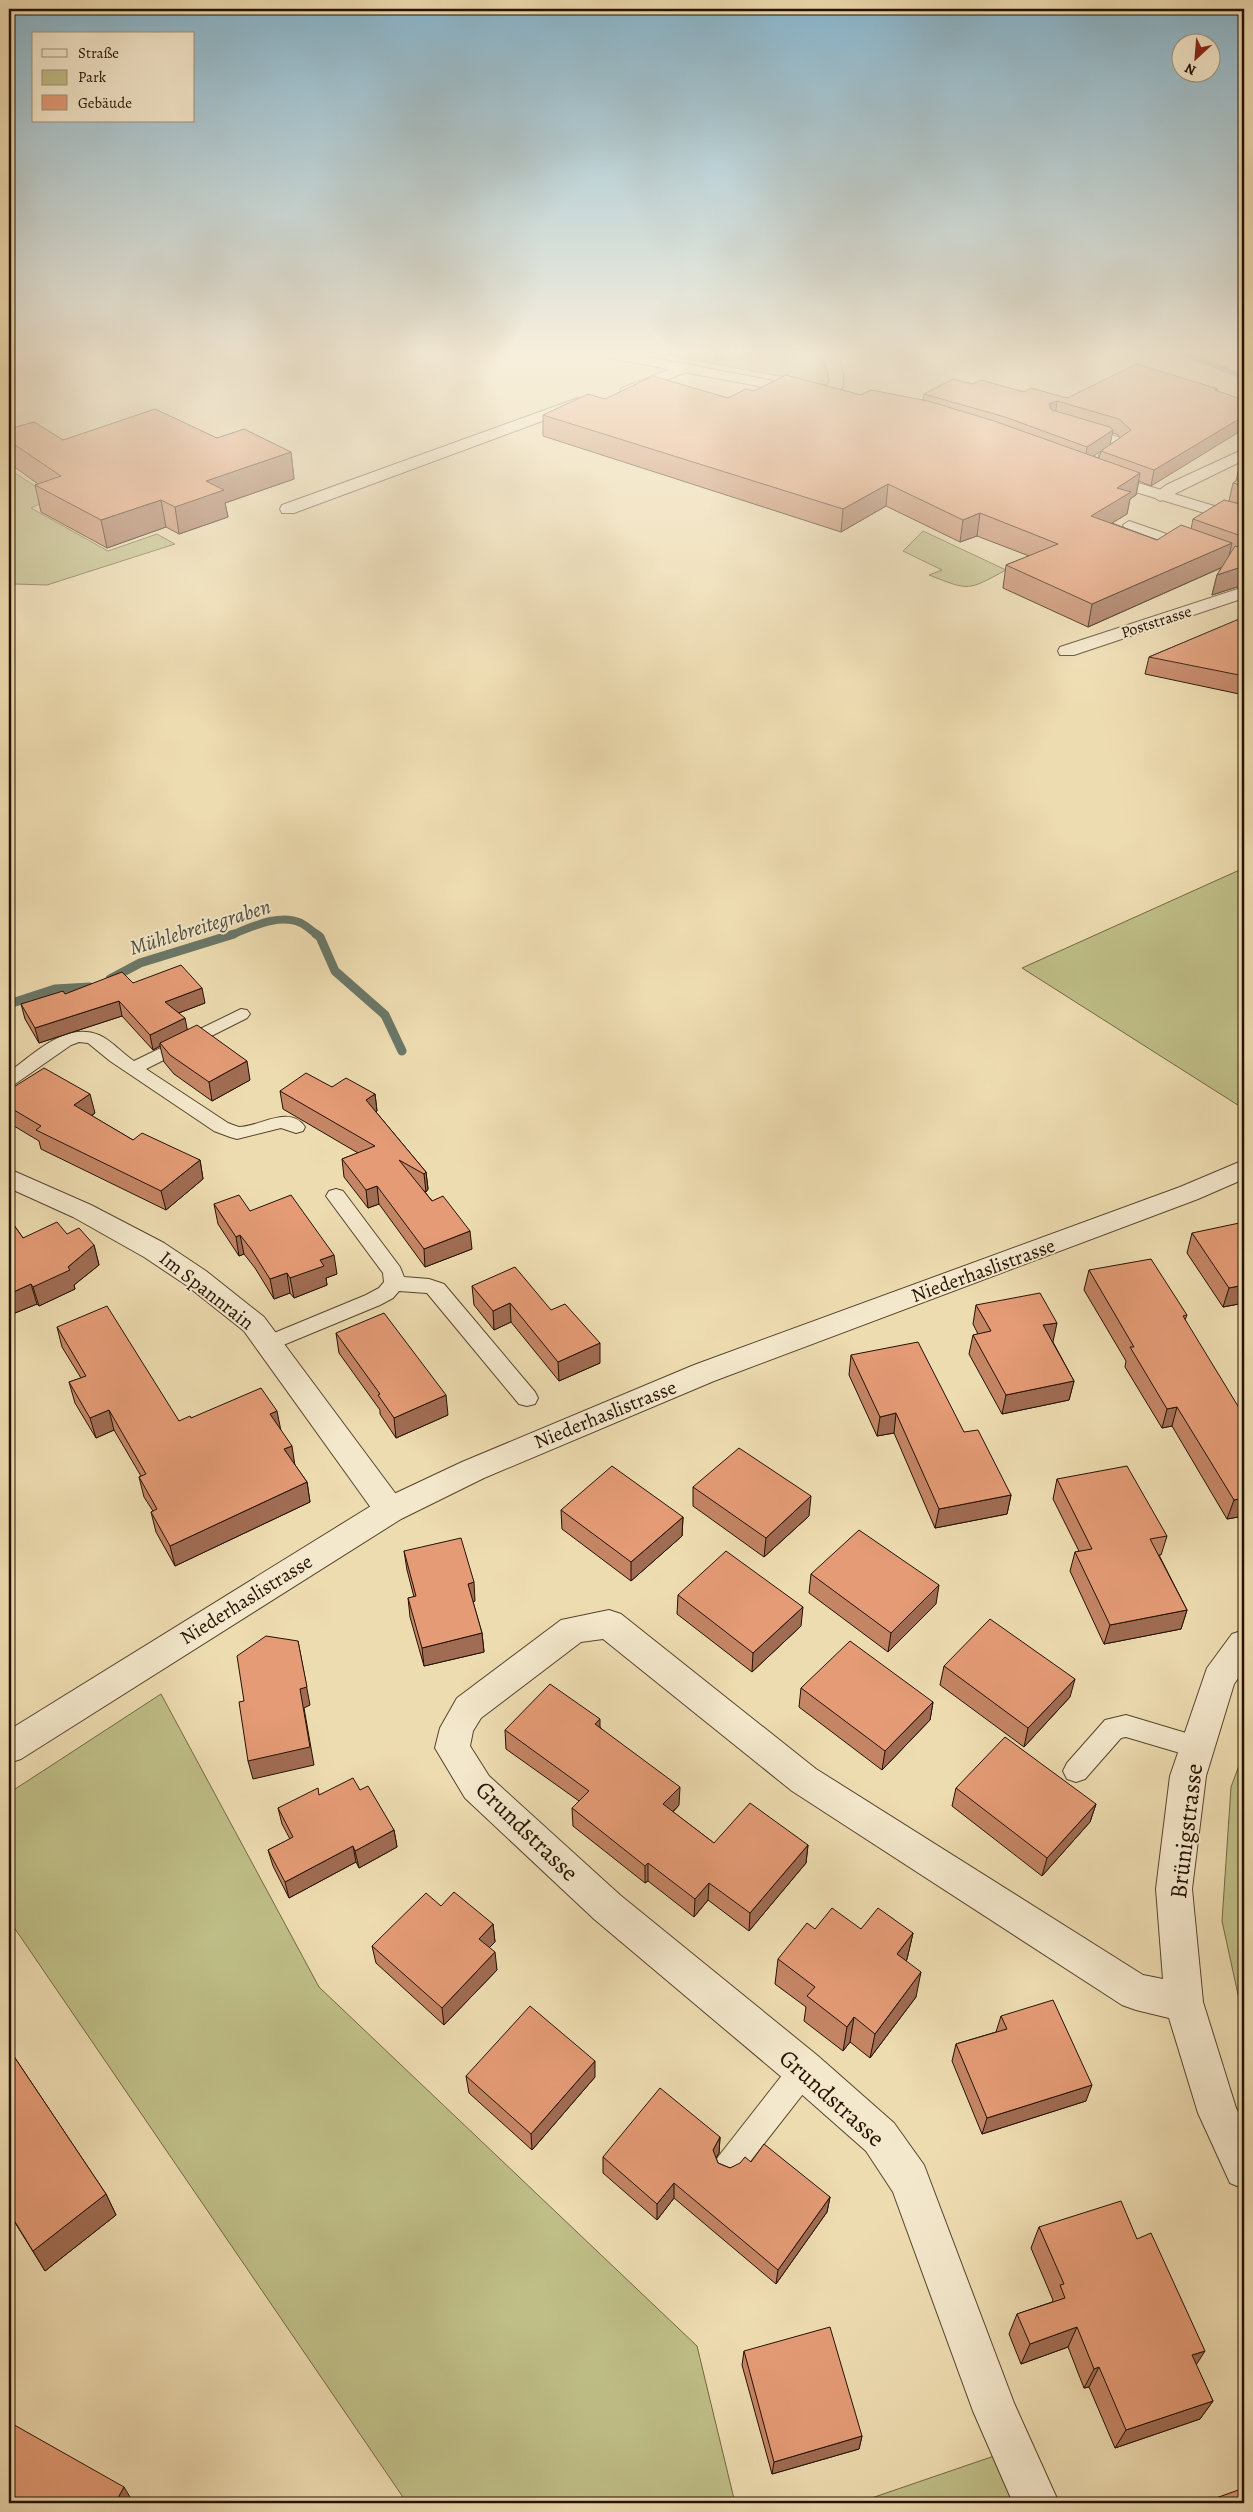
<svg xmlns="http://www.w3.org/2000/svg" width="1253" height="2512" font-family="Alegreya,serif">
  <rect width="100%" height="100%" fill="#eedcb1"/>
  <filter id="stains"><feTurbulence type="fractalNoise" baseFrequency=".004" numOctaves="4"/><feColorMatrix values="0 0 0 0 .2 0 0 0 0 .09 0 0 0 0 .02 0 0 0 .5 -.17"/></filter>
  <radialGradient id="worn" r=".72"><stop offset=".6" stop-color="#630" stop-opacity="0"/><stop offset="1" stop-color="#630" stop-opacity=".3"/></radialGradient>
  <g fill="#bfbe87" stroke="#726844">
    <polygon points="661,354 821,354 833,386"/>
    <polygon points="9,469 53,498 31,508 108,551 157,534 175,544 47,585 14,584 9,581"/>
    <path d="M 923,531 L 1006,570 C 967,591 970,591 929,575 L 942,570 L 903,551 Z"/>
    <polygon points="1244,868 1244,1109 1022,968"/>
    <polygon points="161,1694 319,1987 697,2346 735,2503 407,2503 9,1920 9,1793"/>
    <polygon points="1244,1752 1244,2022 1222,1921 1231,1787"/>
    <polygon points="997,2455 1018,2503 857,2503"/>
  </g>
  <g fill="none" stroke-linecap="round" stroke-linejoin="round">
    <polyline stroke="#6a7768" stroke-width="5.5" points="1185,354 1244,377"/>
    <path stroke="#6a7768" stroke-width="8" d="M 231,935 C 252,927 279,913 301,923 C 307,926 313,932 318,935"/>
    <g stroke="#6a7768" stroke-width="9">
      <polyline points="316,934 320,937 335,971 385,1015 402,1051"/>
      <polyline points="110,979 140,963 234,934"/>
      <polyline points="9,1004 55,989 90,987"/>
    </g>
    <g stroke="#56442d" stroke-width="2">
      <g id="service">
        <polygon points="1085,427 1121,438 1126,445 1107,459 1099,459 1099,455 1114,444 1081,432 1081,428"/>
        <polygon points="1129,521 1190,542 1192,545 1186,549 1182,548 1125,528 1123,525"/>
        <path d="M 241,1009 L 247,1010 L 250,1014 L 247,1018 L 146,1069 L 228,1123 C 231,1124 235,1126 239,1127 C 259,1127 290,1104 305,1127 L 303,1131 L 296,1133 L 281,1128 L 237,1139 L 230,1137 L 214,1131 L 110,1061 L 88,1043 L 79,1042 L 71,1045 L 15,1084 L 9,1086 L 9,1072 C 34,1054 66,1021 99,1035 C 111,1040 122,1053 134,1061 Z"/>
        <polygon points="336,1189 343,1191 400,1267 404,1277 429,1279 444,1284 535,1392 538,1398 535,1404 527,1406 519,1404 427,1293 399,1291 393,1298 380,1305 276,1348 269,1351 262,1348 259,1343 262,1338 366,1295 379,1288 384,1282 383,1273 326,1196 329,1191"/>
        <polygon points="1126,1715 1206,1739 1210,1747 1206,1755 1197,1758 1126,1737 1121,1738 1085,1779 1076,1782 1067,1779 1063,1771 1067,1763 1105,1720"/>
        <polygon points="804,2056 814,2060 818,2070 814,2080 738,2177 728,2182 718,2177 713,2167 718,2157 794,2060"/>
      </g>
    </g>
    <g stroke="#56442d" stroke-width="2">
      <g id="minor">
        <path d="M 824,354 L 838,354 C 843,371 851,394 827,399 L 820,395 L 830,381 Z"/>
        <polygon points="681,365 686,366 688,369 686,372 632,394 627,395 620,391 622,388"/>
        <polygon points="578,398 583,400 586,403 583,406 294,513 282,513 280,509 282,505"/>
        <polygon points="1244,449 1244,460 1160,501 1152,496 1166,485"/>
        <polygon points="1244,587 1244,598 1074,655 1060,655 1058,651 1060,647"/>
        <polygon points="9,1169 91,1205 164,1243 206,1271 264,1317 401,1501 406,1510 401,1519 390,1522 379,1519 244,1331 186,1285 144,1257 73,1217 9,1188"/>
        <polygon points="609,1610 621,1614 816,1769 1143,1975 1163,1979 1156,1889 1170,1776 1207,1668 1232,1634 1244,1630 1244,1670 1234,1684 1206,1776 1192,1889 1203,2002 1236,2108 1244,2124 1244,2189 1230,2183 1198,2113 1169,2018 1136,2010 1122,2005 792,1791 603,1639 581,1642 481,1718 473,1731 470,1746 489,1776 620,1895 818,2056 894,2123 924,2165 1014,2403 1059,2503 1013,2503 973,2411 893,2192 866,2151 790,2084 594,1919 465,1798 435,1748 440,1728 457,1698 561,1620"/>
      </g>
    </g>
    <g stroke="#56442d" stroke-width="2">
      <g id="tertiary">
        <polygon points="603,354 634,354 805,387 812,391 805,395 610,358"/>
        <polygon points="1102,472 1244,515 1244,525 1096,480 1094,477"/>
        <polygon points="1244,1160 1244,1179 1198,1199 714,1381 484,1478 401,1519 21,1759 9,1763 9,1730 379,1501 462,1462 694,1365 1180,1187"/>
      </g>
    </g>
    <use href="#service" fill="#f4e8cc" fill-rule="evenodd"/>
    <use href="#minor" fill="#f4e8cc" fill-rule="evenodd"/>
    <use href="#tertiary" fill="#f4e8cc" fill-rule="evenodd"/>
  </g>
  <g fill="#c48565" stroke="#241101" fill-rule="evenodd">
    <path d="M 973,384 L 1067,398 L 1218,389 L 1151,486 L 1139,481 L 1136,495 L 1130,499 L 1127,514 L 1112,523 L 1157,540 L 1191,529 L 1193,519 L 1229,501 L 1233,483 L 1236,481 L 1238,472 L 1244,467 L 1244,586 L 1243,585 L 1212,595 L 1217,575 L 1221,568 L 1088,627 L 1003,588 L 1006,565 L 1029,556 L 977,536 L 960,542 L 886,506 L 841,532 L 543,436 L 543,415 L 605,399 L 728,398 L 754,391 L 861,395 L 923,400 L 924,394 ZM 1112,433 L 1117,434 L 1120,438 L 1110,445 ZM 1108,446 L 1101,451 L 1099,458 L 1093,456 Z"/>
    <polygon points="9,429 63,440 217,438 291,452 294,479 225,503 228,517 179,534 166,527 107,548 41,512 35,485 38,484 9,463"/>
    <polygon points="1244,617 1244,695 1145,674 1149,657"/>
    <polygon points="133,983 205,1003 179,1013 187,1030 250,1080 212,1101 174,1074 164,1062 160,1046 153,1050 122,1016 39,1043 25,1019 21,1004 65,994"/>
    <polygon points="332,1087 375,1094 377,1111 376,1112 426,1172 428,1189 426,1192 424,1191 472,1249 425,1267 379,1204 368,1208 344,1177 342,1159 358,1153 283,1109 280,1091"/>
    <polygon points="9,1090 95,1113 92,1116 133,1140 200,1160 203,1179 166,1210 41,1149 39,1141 9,1123"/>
    <polygon points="214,1204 250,1211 337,1274 326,1278 327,1285 294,1298 290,1293 274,1299 255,1268 244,1254 239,1256 218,1224"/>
    <polygon points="9,1218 23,1238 67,1234 94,1245 99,1265 74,1285 75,1289 39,1306 37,1304 15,1313 9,1304"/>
    <polygon points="1192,1233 1244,1303 1223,1307 1187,1253"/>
    <polygon points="1089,1270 1187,1315 1185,1320 1244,1516 1227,1519 1172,1426 1162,1428 1125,1367 1126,1361 1084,1290"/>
    <polygon points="472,1286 551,1310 600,1363 559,1381 511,1322 494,1330 474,1305"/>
    <polygon points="976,1305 1053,1342 1074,1381 1069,1400 1002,1414 969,1354 973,1335 978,1334 973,1324"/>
    <polygon points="57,1327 179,1421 191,1418 280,1430 295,1465 307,1482 310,1502 175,1566 156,1532 151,1512 153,1511 144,1497 139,1477 141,1476 114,1430 96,1438 75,1403 69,1382 81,1378 62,1347"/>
    <polygon points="336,1333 448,1415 396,1438 380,1414 380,1410 339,1353"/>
    <polygon points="851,1355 964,1432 1011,1495 1007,1514 935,1528 894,1433 877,1436 849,1375"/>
    <polygon points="1057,1479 1167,1536 1161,1555 1159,1555 1187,1610 1181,1629 1104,1644 1070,1571 1075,1552 1079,1551 1053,1499"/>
    <polygon points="693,1487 809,1516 764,1557 693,1506"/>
    <polygon points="561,1510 683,1517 682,1536 631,1581 562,1529"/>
    <polygon points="404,1551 475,1601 473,1602 482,1633 484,1652 424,1666 410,1617 408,1598 414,1597 407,1570"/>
    <polygon points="811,1574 936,1604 888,1652 809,1593"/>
    <polygon points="678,1595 801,1626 752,1672 677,1614"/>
    <polygon points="944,1666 1070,1697 1024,1747 940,1685"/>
    <polygon points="801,1688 933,1702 930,1720 882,1770 799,1707"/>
    <polygon points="600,1727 679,1805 673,1812 714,1843 808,1845 806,1863 749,1931 708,1900 694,1917 648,1881 645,1883 573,1826 572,1808 579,1801 506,1749 505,1730"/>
    <polygon points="956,1788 1096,1804 1090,1822 1042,1876 952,1806"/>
    <polygon points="360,1790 394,1830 397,1847 359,1868 356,1862 289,1898 273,1866 268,1850 290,1839 282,1824 278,1808 319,1795"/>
    <polygon points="441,1906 493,1924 495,1942 489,1947 497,1970 444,2025 376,1963 372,1946"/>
    <polygon points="815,1929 861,1929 913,1933 907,1959 906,1961 916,1997 870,2058 850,2042 843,2051 804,2021 806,2007 775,1984 778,1959"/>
    <polygon points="1001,2016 1086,2101 982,2134 952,2061 956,2044 996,2032"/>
    <polygon points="9,2049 106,2194 116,2215 45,2271 9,2213"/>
    <polygon points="466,2076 595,2077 532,2150 469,2093"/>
    <polygon points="720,2137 719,2153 716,2158 718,2163 730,2168 751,2162 830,2197 827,2212 776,2284 674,2198 657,2220 603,2173 603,2157"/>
    <polygon points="1039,2227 1137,2239 1213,2401 1200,2419 1115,2448 1089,2387 1084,2388 1068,2347 1021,2364 1009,2334 1017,2314 1052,2302 1053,2300 1031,2248"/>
    <polygon points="744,2351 862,2436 859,2449 772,2474 742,2365"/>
  </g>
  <g fill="#a06c53" stroke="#241101">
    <polygon points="1057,401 1055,416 1049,404"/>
    <polygon points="1244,416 1244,429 1151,486 1154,470"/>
    <polygon points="1113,430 1110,445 1085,462 1087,447"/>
    <polygon points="291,452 294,479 225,503 228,517 179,534 175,507 206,481"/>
    <polygon points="1140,473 1136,495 1130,499 1127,514 1087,538 1091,516 1117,488"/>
    <polygon points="888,484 886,506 841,532 843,509"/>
    <polygon points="161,500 166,527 107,548 101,520"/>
    <polygon points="980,513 977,536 960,542 963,520"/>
    <polygon points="1232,543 1227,565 1088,627 1092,604"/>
    <polygon points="1244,566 1244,582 1243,585 1212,595 1217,575"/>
    <polygon points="202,988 205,1003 168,1017 165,1002"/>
    <polygon points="119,1001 122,1016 39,1043 35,1028"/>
    <polygon points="185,1018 188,1033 160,1043 160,1046 153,1050 150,1035"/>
    <polygon points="247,1061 250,1080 212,1101 209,1082"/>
    <polygon points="90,1094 95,1113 79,1124 74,1105"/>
    <polygon points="375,1094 377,1111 368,1118 366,1100"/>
    <polygon points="200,1160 203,1179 166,1210 161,1191"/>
    <polygon points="426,1172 428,1189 426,1192 424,1174"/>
    <polygon points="377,1186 379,1204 368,1208 366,1190"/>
    <polygon points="470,1231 472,1249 425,1267 424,1249"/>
    <polygon points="240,1235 244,1254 239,1256 236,1237"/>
    <polygon points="94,1245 99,1265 74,1285 75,1289 39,1306 33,1287 68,1267"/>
    <polygon points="334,1255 337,1274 326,1278 327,1285 294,1298 290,1278 320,1260"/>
    <polygon points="287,1273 290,1293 274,1299 270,1279"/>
    <polygon points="31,1284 37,1304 15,1313 9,1294"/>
    <polygon points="1244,1285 1244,1303 1223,1307 1229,1288"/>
    <polygon points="510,1303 511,1322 494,1330 493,1311"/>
    <polygon points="1057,1323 1053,1342 1039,1344 1043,1325"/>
    <polygon points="600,1343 600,1363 559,1381 558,1362"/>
    <polygon points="1074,1381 1069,1400 1002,1414 1006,1395"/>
    <polygon points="446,1395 448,1415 396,1438 394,1418"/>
    <polygon points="1177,1407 1172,1426 1162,1428 1167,1409"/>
    <polygon points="109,1410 114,1430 96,1438 90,1418"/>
    <polygon points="277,1411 281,1431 270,1414"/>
    <polygon points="896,1413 894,1433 877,1436 880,1417"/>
    <polygon points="292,1446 295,1466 284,1449"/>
    <polygon points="307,1482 310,1502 175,1566 170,1546"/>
    <polygon points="1011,1495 1007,1514 935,1528 939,1509"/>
    <polygon points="811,1496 809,1516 764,1557 766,1538"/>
    <polygon points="1244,1498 1244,1516 1227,1519 1234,1500"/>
    <polygon points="683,1517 682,1536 631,1581 631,1562"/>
    <polygon points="474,1582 475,1601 470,1603 468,1584"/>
    <polygon points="939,1585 936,1604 888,1652 891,1633"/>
    <polygon points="803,1607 801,1626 752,1672 753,1653"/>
    <polygon points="1187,1610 1181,1629 1104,1644 1110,1625"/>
    <polygon points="482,1633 484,1652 424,1666 422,1648"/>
    <polygon points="298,1641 310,1705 304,1708 314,1765 253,1779 248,1761 300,1689"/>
    <polygon points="1075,1679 1070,1697 1024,1747 1028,1728"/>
    <polygon points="933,1702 930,1720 882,1770 885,1751"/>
    <polygon points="600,1719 600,1738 595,1724"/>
    <polygon points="680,1787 679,1805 663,1822 663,1804"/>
    <polygon points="1096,1804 1090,1822 1042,1876 1047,1858"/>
    <polygon points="394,1830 397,1847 359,1868 355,1851"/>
    <polygon points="808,1845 806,1863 749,1931 750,1913"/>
    <polygon points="353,1846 356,1862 289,1898 285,1882"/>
    <polygon points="648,1863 648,1881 645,1883 645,1866"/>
    <polygon points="709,1883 708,1900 694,1917 695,1899"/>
    <polygon points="493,1924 495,1942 481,1956 479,1939"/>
    <polygon points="913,1933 907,1959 891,1979 897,1954"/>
    <polygon points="495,1952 497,1970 444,2025 442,2008"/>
    <polygon points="921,1972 916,1997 870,2058 875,2034"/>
    <polygon points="854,2017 850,2042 843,2051 847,2027"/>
    <polygon points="595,2061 595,2077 532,2150 531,2134"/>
    <polygon points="1092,2085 1086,2101 982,2134 987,2118"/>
    <polygon points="720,2137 719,2153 711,2166 713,2150"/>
    <polygon points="674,2183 674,2198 657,2220 657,2204"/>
    <polygon points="106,2194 116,2215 45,2271 33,2251"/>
    <polygon points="830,2197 827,2212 776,2284 778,2270"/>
    <polygon points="1077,2327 1068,2347 1021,2364 1030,2344"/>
    <polygon points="1205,2351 1193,2370 1192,2355"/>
    <polygon points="1099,2367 1089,2387 1084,2388 1094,2369"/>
    <polygon points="1213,2401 1200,2419 1115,2448 1126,2430"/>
    <polygon points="862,2436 859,2449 772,2474 774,2462"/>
    <polygon points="124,2487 130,2497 127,2503 115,2503"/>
  </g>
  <g fill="#e49b76" stroke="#241101">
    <polygon points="1137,364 1218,389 1215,390 1244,400 1244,416 1154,470 1101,451 1131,430 1119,419 1057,401 1049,404 1052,410 1110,427 1113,430 1087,447 1005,417 924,394 953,379 973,384 981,380 1024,392 1031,388 1067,398"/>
    <polygon points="786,375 861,395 871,390 928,401 994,421 1140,473 1117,488 1131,492 1091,516 1157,540 1181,525 1232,543 1092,604 1006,565 1058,544 980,513 963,520 888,484 843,509 543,415 588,394 605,399 653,376 728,398 746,389 754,391"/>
    <polygon points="155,409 217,438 244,429 291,452 206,481 224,490 175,507 161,500 101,520 35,485 61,476 9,441 9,429 34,422 63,440"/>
    <polygon points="1244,467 1244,474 1238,472"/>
    <polygon points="1244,475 1244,486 1233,483"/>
    <polygon points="1244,488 1244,492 1239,491"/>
    <polygon points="1224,500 1244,505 1244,537 1193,519"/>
    <polygon points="1235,546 1244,548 1244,566 1217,575"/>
    <polygon points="1244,617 1244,676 1149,657"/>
    <polygon points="181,965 202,988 165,1002 185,1018 150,1035 119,1001 35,1028 21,1004 63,991 65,994 122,972 133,983"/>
    <polygon points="197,1025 247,1061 209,1082 170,1055 160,1043"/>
    <polygon points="44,1068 90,1094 74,1105 133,1140 142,1133 200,1160 161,1191 36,1130 41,1126 9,1107 9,1090"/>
    <polygon points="306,1073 332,1087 346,1078 375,1094 366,1100 426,1172 424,1174 399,1160 432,1201 443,1196 470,1231 424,1249 377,1186 366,1190 342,1159 375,1146 280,1091"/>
    <polygon points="239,1195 250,1211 291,1195 334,1255 320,1260 324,1266 290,1278 287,1273 270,1279 251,1249 240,1235 236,1237 214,1204"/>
    <polygon points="9,1218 23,1238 57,1222 67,1234 79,1228 94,1245 68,1267 70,1270 33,1287 31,1284 9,1294"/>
    <polygon points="1244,1222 1244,1285 1229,1288 1192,1233"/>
    <polygon points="1151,1259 1187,1315 1183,1316 1244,1416 1244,1498 1234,1500 1177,1407 1167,1409 1130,1347 1134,1347 1089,1270"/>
    <polygon points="515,1267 551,1310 565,1304 600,1343 558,1362 510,1303 493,1311 472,1286"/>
    <polygon points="1040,1293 1057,1323 1043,1325 1074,1381 1006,1395 973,1335 991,1331 976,1305"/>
    <polygon points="107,1306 179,1421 190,1416 191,1418 261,1388 277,1411 270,1414 292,1446 284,1449 307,1482 170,1546 151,1512 157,1509 139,1477 146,1474 109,1410 90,1418 69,1382 86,1376 57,1327"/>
    <polygon points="384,1313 446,1395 394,1418 378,1395 380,1394 336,1333"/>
    <polygon points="918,1342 964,1432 978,1430 1011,1495 939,1509 896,1413 880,1417 851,1355"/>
    <polygon points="739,1448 811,1496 766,1538 693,1487"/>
    <polygon points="612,1466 683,1517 631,1562 561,1510"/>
    <polygon points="1127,1466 1167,1536 1150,1539 1187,1610 1110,1625 1075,1552 1092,1549 1057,1479"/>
    <polygon points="859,1530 939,1585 891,1633 811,1574"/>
    <polygon points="461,1538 474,1582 468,1584 482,1633 422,1648 408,1598 416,1596 404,1551"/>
    <polygon points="726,1551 803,1607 753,1653 678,1595"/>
    <polygon points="990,1619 1075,1679 1028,1728 944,1666"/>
    <polygon points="266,1636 298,1641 307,1687 300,1689 310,1747 248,1761 239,1702 244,1701 237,1656"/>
    <polygon points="850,1641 933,1702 885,1751 801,1688"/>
    <polygon points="550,1684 600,1719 595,1724 680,1787 663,1804 714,1843 750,1803 808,1845 750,1913 709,1883 695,1899 648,1863 645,1866 572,1808 589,1791 505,1730"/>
    <polygon points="1005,1737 1096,1804 1047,1858 956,1788"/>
    <polygon points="353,1778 360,1790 368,1786 394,1830 355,1851 353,1846 285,1882 268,1850 293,1837 278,1808 318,1788 319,1795"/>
    <polygon points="454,1892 493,1924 479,1939 495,1952 442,2008 372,1946 426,1893 441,1906"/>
    <polygon points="832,1908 861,1929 878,1908 913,1933 897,1954 921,1972 875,2034 854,2017 847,2027 807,1996 815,1987 778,1959 807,1923 815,1929"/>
    <polygon points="1053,2000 1092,2085 987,2118 956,2044 1007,2029 1001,2016"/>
    <polygon points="530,2006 595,2061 531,2134 466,2076"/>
    <polygon points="9,2049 106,2194 33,2251 9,2212"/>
    <polygon points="660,2088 720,2137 713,2150 718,2163 730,2168 740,2163 745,2157 751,2162 764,2144 830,2197 778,2270 674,2183 657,2204 603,2157"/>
    <polygon points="1121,2201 1137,2239 1151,2233 1205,2351 1192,2355 1213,2401 1126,2430 1099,2367 1094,2369 1077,2327 1030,2344 1017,2314 1065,2298 1060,2285 1064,2284 1039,2227"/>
    <polygon points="830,2327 862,2436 774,2462 744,2351"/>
    <polygon points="9,2422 124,2487 115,2503 9,2503"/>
    <polygon points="1244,2488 1244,2503 1202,2503"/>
  </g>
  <linearGradient id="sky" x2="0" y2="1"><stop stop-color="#88b7d0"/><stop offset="0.5" stop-color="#f7efdc"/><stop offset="1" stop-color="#f7efdc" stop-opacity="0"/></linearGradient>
  <rect width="1253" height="706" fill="url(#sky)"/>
  <g text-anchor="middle" stroke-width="4" stroke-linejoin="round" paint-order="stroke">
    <g font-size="16" fill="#241101" stroke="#f4e8cc">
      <text transform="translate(1156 621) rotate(-18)" y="6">Poststrasse</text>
    </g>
    <g font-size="20" fill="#241101" stroke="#f4e8cc">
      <text transform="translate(983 1270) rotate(-20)" y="7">Niederhaslistrasse</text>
      <text transform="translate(207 1290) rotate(38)" y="7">Im Spannrain</text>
      <text transform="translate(605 1414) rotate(-22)" y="7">Niederhaslistrasse</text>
      <text transform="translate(246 1599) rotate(-32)" y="7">Niederhaslistrasse</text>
    </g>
    <g font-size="21" font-style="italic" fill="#4d4c3d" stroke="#f4e8cc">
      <text transform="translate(200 927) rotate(-17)" y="7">Mühlebreitegraben</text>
    </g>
    <g font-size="24" fill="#241101" stroke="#f4e8cc">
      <text transform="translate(527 1831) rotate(44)" y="8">Grundstrasse</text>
      <text transform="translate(1186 1831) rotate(-83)" y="8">Brünigstrasse</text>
      <text transform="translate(832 2098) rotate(42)" y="8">Grundstrasse</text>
    </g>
  </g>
  <rect width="1253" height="2512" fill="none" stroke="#eedcb1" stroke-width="30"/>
  <rect x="10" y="10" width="1233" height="2492" fill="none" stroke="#241101" stroke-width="2.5"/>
  <rect x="15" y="15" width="1223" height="2482" fill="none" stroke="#241101"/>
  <rect x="32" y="32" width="162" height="90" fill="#f4e8cc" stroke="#a1927b"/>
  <rect x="42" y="49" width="25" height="8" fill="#f4e8cc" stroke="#a1927b"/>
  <text x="78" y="58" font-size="15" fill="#241101">Straße</text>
  <rect x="42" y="70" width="25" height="15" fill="#bfbe87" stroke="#a1927b"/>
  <text x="78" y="82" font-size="15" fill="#241101">Park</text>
  <rect x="42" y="95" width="25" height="15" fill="#e49b76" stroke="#a1927b"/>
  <text x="78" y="108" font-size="15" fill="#241101">Gebäude</text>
  <g transform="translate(1196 58) rotate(206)"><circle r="24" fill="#f4e8cc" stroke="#a1927b"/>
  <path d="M0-4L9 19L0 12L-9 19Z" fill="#8f2418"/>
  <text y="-8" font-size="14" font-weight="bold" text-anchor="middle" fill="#241101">N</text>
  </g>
  <rect width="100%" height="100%" filter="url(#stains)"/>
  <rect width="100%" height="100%" fill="url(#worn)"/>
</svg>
